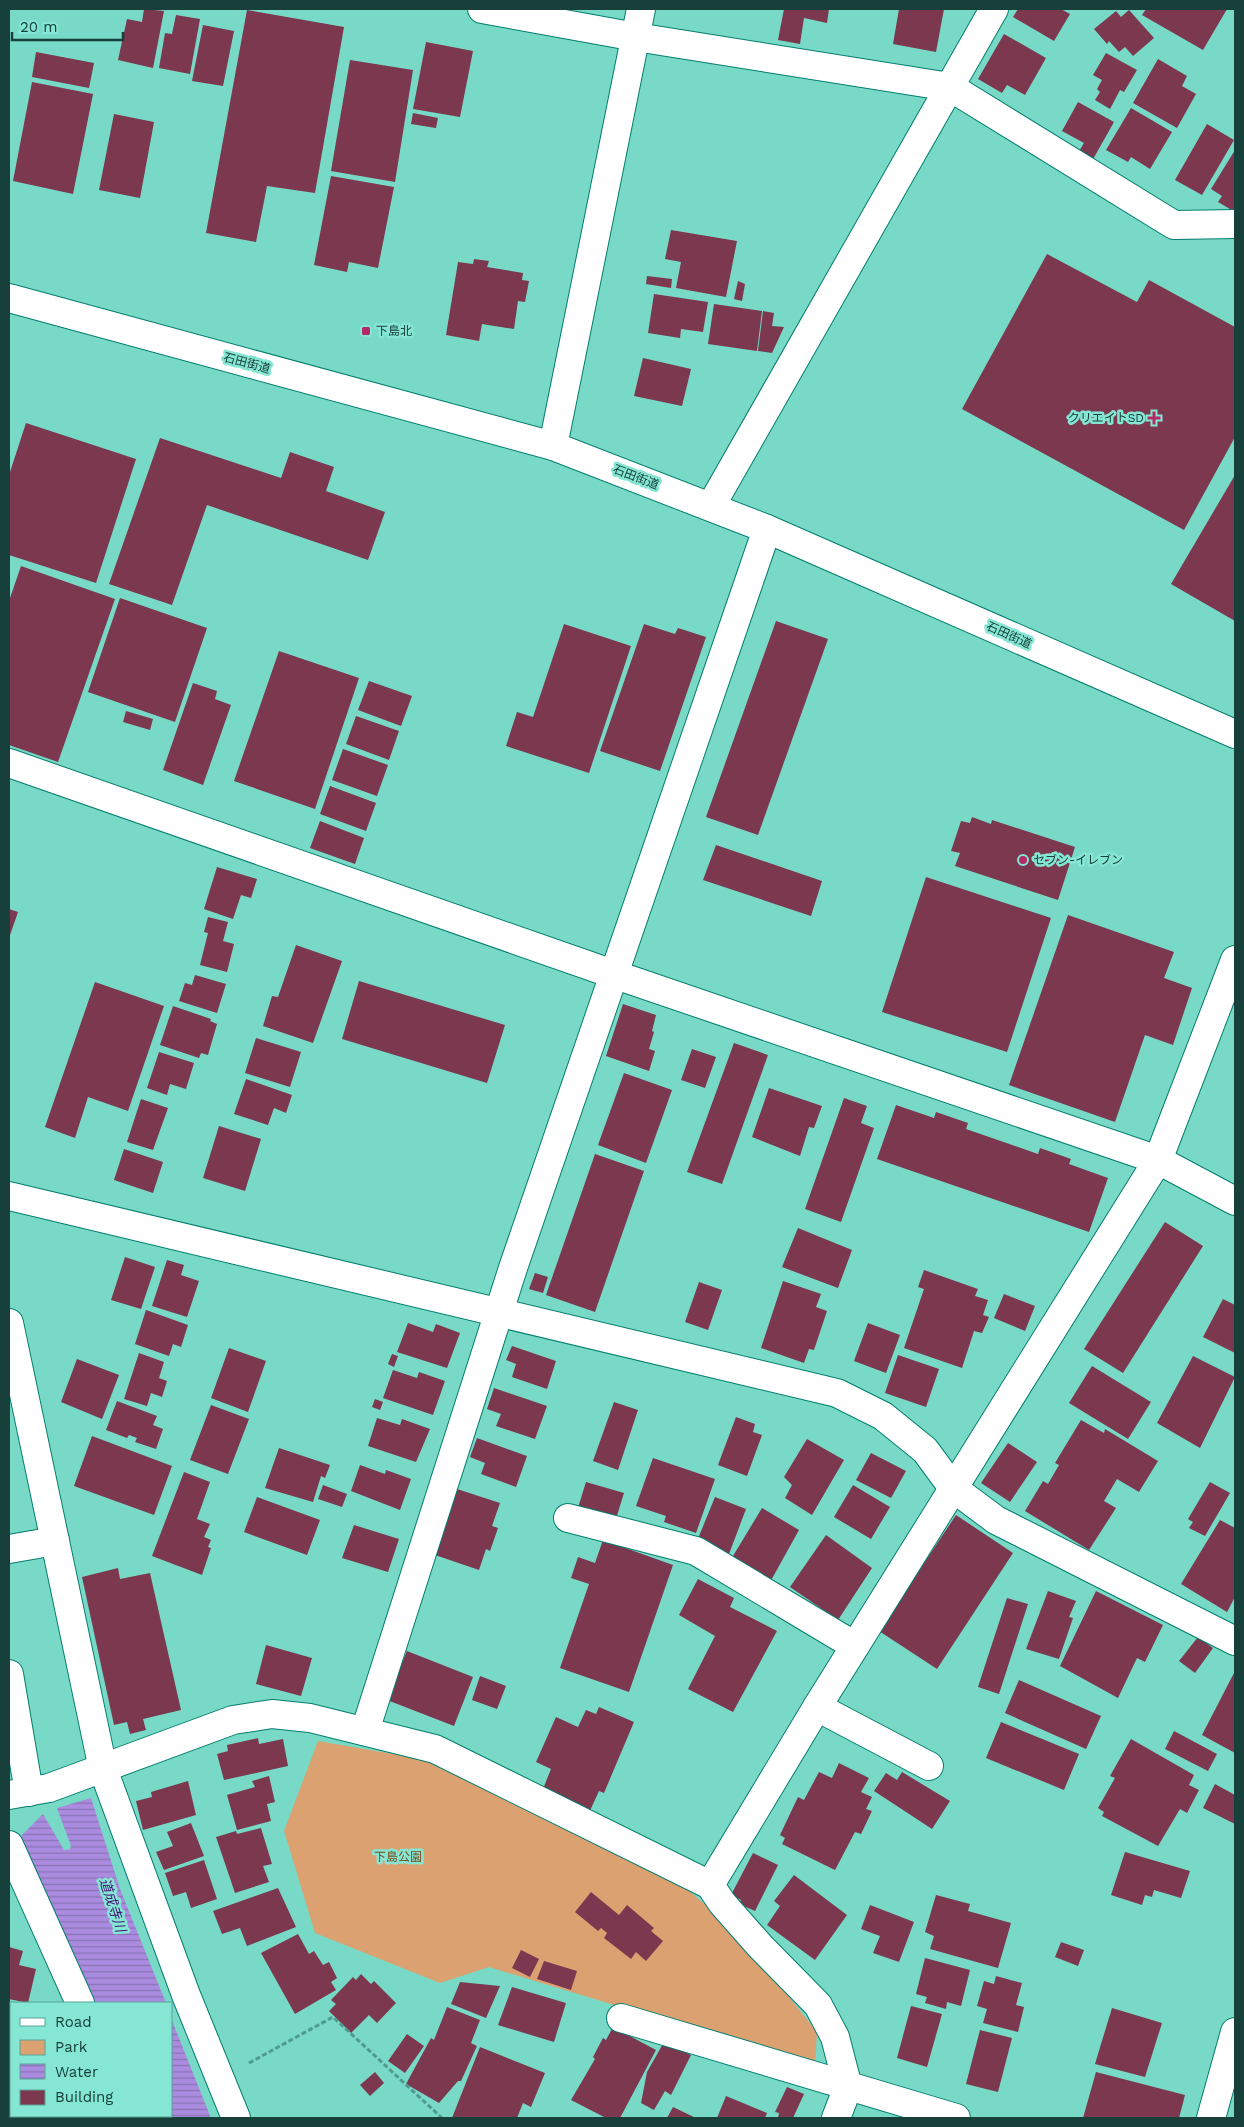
<svg xmlns="http://www.w3.org/2000/svg" width="1244" height="2127" font-family="'Work Sans','Noto Sans JP',sans-serif">
  <defs>
    <pattern id="water-rules" width="6" height="5" patternUnits="userSpaceOnUse" patternTransform="scale(1.25)"><rect width="6" height="5" fill="#aa8bdf"/><path d="M0 2.5h6" fill="none" stroke="#8973b6"/></pattern>
  </defs>
  <rect width="100%" height="100%" fill="#78d9c7"/>
  <polygon fill="#dca171" points="318,1741 428,1760 679,1882 738,1933 817,2032 815,2066 489,1967 440,1983 315,1933 284,1831"/>
  <g fill="url(#water-rules)">
    <polygon points="91,1798 120,1889 166,2003 95,2003 17,1845 19,1838 43,1814 64,1850 70,1849 71,1846 57,1808"/>
    <polygon points="171,2018 211,2118 141,2118 140,2116 171,2116"/>
  </g>
  <g fill="#7b384f">
    <polygon points="144,9 164,11 153,68 118,60 127,19 142,22"/>
    <polygon points="784,9 829,9 827,23 804,18 800,44 778,40"/>
    <polygon points="899,9 944,9 936,52 893,44"/>
    <polygon points="1018,9 1061,9 1070,14 1054,41 1013,17"/>
    <polygon points="1146,9 1227,9 1203,50 1142,15"/>
    <polygon points="247,10 344,27 315,193 267,186 256,242 206,233"/>
    <polygon points="1129,10 1154,38 1133,56 1125,47 1119,52 1109,41 1107,44 1094,29 1116,11 1121,17"/>
    <polygon points="176,15 200,19 190,74 159,68 165,33 172,34"/>
    <polygon points="203,25 234,31 223,86 192,81"/>
    <polygon points="1004,34 1046,58 1025,95 1007,85 1002,93 978,79"/>
    <polygon points="426,42 473,51 460,117 413,109"/>
    <polygon points="36,52 94,63 89,88 32,77"/>
    <polygon points="1106,53 1137,70 1124,92 1120,90 1110,109 1095,100 1100,92 1097,89 1102,80 1093,75"/>
    <polygon points="1158,59 1187,76 1182,86 1196,94 1177,128 1133,103"/>
    <polygon points="350,60 413,70 395,182 331,171"/>
    <polygon points="32,82 93,94 73,194 13,181"/>
    <polygon points="1078,102 1114,122 1092,161 1078,153 1084,143 1062,131"/>
    <polygon points="1131,108 1172,132 1150,169 1131,157 1128,162 1106,150"/>
    <polygon points="413,113 438,118 436,128 411,124"/>
    <polygon points="114,114 154,122 140,198 99,190"/>
    <polygon points="1207,124 1234,140 1202,195 1175,180"/>
    <polygon points="1235,150 1235,212 1218,202 1222,196 1211,189"/>
    <polygon points="331,176 394,187 378,268 349,262 347,272 314,265"/>
    <polygon points="671,230 737,241 726,297 676,288 681,262 665,259"/>
    <polygon points="1047,254 1137,302 1149,280 1235,327 1235,437 1184,530 962,409"/>
    <polygon points="474,259 489,261 487,267 523,273 522,280 529,281 525,302 518,301 514,329 482,324 479,341 446,335 458,262 473,264"/>
    <polygon points="647,276 672,279 671,288 646,284"/>
    <polygon points="738,281 745,284 742,301 734,299"/>
    <polygon points="654,294 708,302 703,332 681,329 680,338 648,333"/>
    <polygon points="714,304 762,311 757,351 708,344"/>
    <polygon points="763,311 774,313 772,326 784,327 772,353 758,351"/>
    <polygon points="643,358 691,369 682,406 634,396"/>
    <polygon points="26,423 136,459 96,583 9,555 9,475"/>
    <polygon points="160,438 281,478 290,452 334,467 326,491 385,512 368,560 207,505 172,605 109,584"/>
    <polygon points="1235,475 1235,621 1171,584"/>
    <polygon points="21,566 115,599 58,762 9,745 9,601"/>
    <polygon points="120,598 207,628 175,722 88,692"/>
    <polygon points="776,621 828,639 758,835 706,817"/>
    <polygon points="564,624 631,646 589,773 506,746 517,712 533,717"/>
    <polygon points="644,624 675,634 678,628 706,637 660,771 600,751"/>
    <polygon points="279,651 359,678 315,809 234,781"/>
    <polygon points="369,681 412,696 401,726 358,710"/>
    <polygon points="193,683 217,691 215,699 231,705 203,785 163,770"/>
    <polygon points="126,711 153,719 150,730 123,722"/>
    <polygon points="356,716 399,731 389,760 346,744"/>
    <polygon points="343,749 388,765 377,796 332,780"/>
    <polygon points="330,786 376,803 366,831 320,814"/>
    <polygon points="972,817 991,824 992,820 1075,847 1058,900 955,866 960,853 951,851 961,821 970,823"/>
    <polygon points="320,821 364,838 355,864 310,848"/>
    <polygon points="716,845 822,881 811,916 703,880"/>
    <polygon points="217,867 257,879 251,898 241,895 233,919 204,909"/>
    <polygon points="926,877 1051,918 1007,1052 882,1012"/>
    <polygon points="9,909 18,912 9,938"/>
    <polygon points="1068,915 1174,952 1164,978 1192,988 1173,1045 1145,1035 1115,1122 1009,1085"/>
    <polygon points="208,917 228,922 223,941 234,944 227,972 200,965 208,933 204,932"/>
    <polygon points="296,945 342,961 313,1043 263,1026 272,996 278,997"/>
    <polygon points="195,975 226,984 217,1013 179,1001 185,983 192,985"/>
    <polygon points="359,981 505,1025 487,1083 342,1039"/>
    <polygon points="95,982 164,1006 128,1111 88,1097 75,1138 45,1127"/>
    <polygon points="623,1004 656,1015 652,1031 654,1032 649,1049 655,1051 649,1071 606,1056"/>
    <polygon points="173,1006 211,1019 210,1021 217,1024 208,1055 201,1053 199,1058 160,1045"/>
    <polygon points="256,1038 301,1052 290,1087 245,1073"/>
    <polygon points="734,1043 768,1055 722,1184 687,1172"/>
    <polygon points="692,1049 716,1057 705,1088 681,1080"/>
    <polygon points="159,1052 194,1063 186,1089 170,1084 167,1095 147,1088"/>
    <polygon points="624,1073 672,1090 646,1163 598,1145"/>
    <polygon points="246,1079 292,1095 286,1113 274,1108 268,1125 234,1114"/>
    <polygon points="769,1088 822,1106 814,1128 809,1127 800,1156 752,1137"/>
    <polygon points="844,1098 867,1106 861,1123 874,1128 841,1222 805,1209"/>
    <polygon points="141,1099 168,1108 153,1150 127,1142"/>
    <polygon points="896,1105 934,1118 936,1112 968,1123 966,1129 1038,1154 1040,1148 1071,1159 1069,1164 1108,1178 1089,1232 877,1159"/>
    <polygon points="219,1126 261,1139 245,1191 203,1178"/>
    <polygon points="124,1149 163,1162 153,1193 114,1180"/>
    <polygon points="595,1154 644,1171 595,1312 546,1295"/>
    <polygon points="1165,1222 1203,1246 1123,1373 1084,1349"/>
    <polygon points="798,1228 852,1250 838,1288 782,1267"/>
    <polygon points="125,1257 155,1267 141,1309 111,1300"/>
    <polygon points="167,1260 184,1265 181,1275 199,1281 187,1317 152,1306"/>
    <polygon points="924,1270 978,1289 975,1296 988,1300 983,1315 989,1317 982,1333 974,1331 962,1368 904,1348 924,1289 918,1287"/>
    <polygon points="535,1273 548,1277 543,1293 529,1289"/>
    <polygon points="783,1281 821,1294 816,1307 827,1311 814,1350 809,1349 804,1363 761,1348"/>
    <polygon points="699,1282 722,1290 708,1330 685,1322"/>
    <polygon points="1004,1294 1035,1306 1025,1331 994,1318"/>
    <polygon points="1223,1299 1235,1305 1235,1353 1203,1337"/>
    <polygon points="146,1310 188,1325 181,1347 173,1344 169,1356 135,1344"/>
    <polygon points="408,1323 433,1332 436,1324 460,1333 447,1368 397,1352"/>
    <polygon points="868,1323 900,1335 886,1373 854,1361"/>
    <polygon points="512,1346 556,1361 547,1389 512,1377 516,1364 506,1360"/>
    <polygon points="229,1348 266,1361 248,1412 211,1398"/>
    <polygon points="139,1353 164,1362 159,1378 167,1381 162,1397 151,1393 147,1406 124,1399"/>
    <polygon points="392,1354 398,1356 394,1367 388,1364"/>
    <polygon points="898,1355 939,1369 926,1407 885,1393"/>
    <polygon points="1193,1356 1235,1377 1200,1448 1157,1423"/>
    <polygon points="77,1359 119,1375 102,1419 61,1402"/>
    <polygon points="1092,1366 1151,1402 1128,1439 1069,1403"/>
    <polygon points="393,1370 417,1378 419,1372 445,1381 433,1415 383,1398"/>
    <polygon points="494,1388 547,1406 535,1439 496,1426 501,1414 487,1409"/>
    <polygon points="375,1399 383,1402 380,1410 372,1407"/>
    <polygon points="117,1401 157,1416 153,1425 163,1429 156,1449 135,1442 137,1438 129,1435 127,1438 106,1430"/>
    <polygon points="614,1402 638,1410 618,1470 593,1461"/>
    <polygon points="211,1405 249,1419 228,1474 190,1460"/>
    <polygon points="736,1417 755,1424 753,1432 762,1435 747,1476 718,1465"/>
    <polygon points="377,1418 400,1425 402,1419 430,1429 416,1462 368,1446"/>
    <polygon points="1081,1420 1104,1433 1105,1429 1158,1461 1139,1492 1117,1479 1104,1501 1116,1508 1089,1550 1025,1511 1043,1481 1048,1484 1059,1465 1055,1463"/>
    <polygon points="92,1436 172,1466 154,1515 74,1486"/>
    <polygon points="477,1438 527,1456 516,1487 481,1474 485,1463 470,1457"/>
    <polygon points="807,1439 844,1460 812,1515 785,1498 792,1485 784,1477"/>
    <polygon points="1008,1443 1037,1462 1010,1502 981,1483"/>
    <polygon points="279,1448 330,1465 325,1478 321,1476 313,1502 265,1488"/>
    <polygon points="871,1453 906,1471 891,1498 856,1480"/>
    <polygon points="653,1458 715,1479 696,1533 664,1522 666,1516 636,1506"/>
    <polygon points="360,1465 385,1474 386,1470 411,1479 400,1510 351,1491"/>
    <polygon points="184,1472 210,1482 197,1519 210,1524 204,1537 211,1540 208,1547 211,1548 202,1575 152,1556"/>
    <polygon points="586,1482 624,1493 615,1522 577,1511"/>
    <polygon points="1210,1482 1230,1493 1205,1536 1189,1528 1193,1522 1188,1519"/>
    <polygon points="323,1485 347,1494 342,1507 318,1499"/>
    <polygon points="853,1485 890,1507 871,1539 834,1517"/>
    <polygon points="457,1489 500,1503 492,1526 498,1528 490,1551 486,1549 479,1570 435,1555"/>
    <polygon points="257,1497 320,1520 307,1555 244,1532"/>
    <polygon points="715,1497 746,1509 729,1554 697,1541"/>
    <polygon points="762,1508 799,1530 769,1584 730,1561"/>
    <polygon points="956,1515 1013,1553 937,1669 879,1631"/>
    <polygon points="1220,1520 1235,1528 1235,1597 1227,1612 1181,1584"/>
    <polygon points="354,1525 399,1539 388,1572 342,1558"/>
    <polygon points="826,1535 872,1568 838,1620 790,1587"/>
    <polygon points="603,1540 673,1565 629,1692 560,1668 589,1584 571,1578 578,1557 595,1563"/>
    <polygon points="118,1568 120,1579 150,1573 181,1710 143,1719 146,1730 130,1734 127,1722 114,1725 82,1577"/>
    <polygon points="698,1579 734,1598 730,1607 777,1631 733,1712 688,1689 715,1636 679,1615"/>
    <polygon points="1048,1591 1076,1601 1069,1617 1073,1618 1059,1659 1026,1649"/>
    <polygon points="1096,1591 1163,1625 1145,1662 1137,1658 1118,1698 1060,1666"/>
    <polygon points="1007,1598 1028,1604 999,1694 978,1687"/>
    <polygon points="1198,1637 1213,1648 1195,1673 1179,1661"/>
    <polygon points="266,1645 312,1658 301,1696 256,1684"/>
    <polygon points="407,1651 473,1677 454,1726 387,1700"/>
    <polygon points="1235,1671 1235,1753 1202,1735"/>
    <polygon points="480,1676 506,1686 497,1709 472,1700"/>
    <polygon points="1019,1680 1101,1716 1086,1749 1005,1713"/>
    <polygon points="599,1707 634,1722 604,1793 599,1791 588,1815 541,1794 551,1769 536,1762 556,1717 578,1727 586,1710 596,1714"/>
    <polygon points="1001,1722 1079,1754 1064,1790 986,1758"/>
    <polygon points="1174,1731 1217,1754 1208,1771 1165,1749"/>
    <polygon points="258,1738 259,1744 283,1739 288,1766 224,1780 217,1754 228,1751 227,1745"/>
    <polygon points="1131,1739 1194,1775 1189,1785 1199,1790 1187,1813 1180,1809 1158,1846 1102,1816 1104,1812 1098,1808 1115,1778 1110,1776"/>
    <polygon points="839,1763 869,1778 861,1792 872,1797 866,1809 872,1811 861,1834 855,1832 835,1870 782,1844 785,1838 780,1835 798,1797 804,1800 819,1772 832,1778"/>
    <polygon points="902,1772 950,1801 932,1829 874,1791 886,1773 897,1780"/>
    <polygon points="269,1776 275,1802 267,1804 271,1821 237,1830 227,1795 255,1787 252,1781"/>
    <polygon points="188,1781 196,1815 143,1830 136,1801 152,1797 151,1792"/>
    <polygon points="1215,1784 1235,1795 1235,1824 1203,1808"/>
    <polygon points="191,1823 204,1856 164,1870 156,1852 173,1846 167,1832"/>
    <polygon points="261,1828 272,1864 263,1866 269,1882 235,1893 216,1837 236,1831 237,1834"/>
    <polygon points="1125,1852 1190,1871 1181,1898 1154,1890 1152,1897 1145,1895 1142,1905 1111,1895"/>
    <polygon points="753,1853 778,1865 755,1911 739,1904 741,1900 731,1895"/>
    <polygon points="204,1860 217,1899 191,1908 186,1892 173,1896 165,1873"/>
    <polygon points="794,1875 847,1915 815,1960 767,1925 780,1906 774,1901"/>
    <polygon points="278,1888 296,1927 247,1946 240,1928 222,1934 213,1911"/>
    <polygon points="591,1892 619,1915 627,1905 654,1928 651,1931 663,1941 646,1961 636,1952 631,1959 604,1938 607,1933 601,1928 598,1931 575,1912"/>
    <polygon points="936,1895 970,1904 968,1911 1011,1923 998,1968 930,1949 934,1936 925,1932"/>
    <polygon points="870,1905 914,1922 899,1962 873,1953 880,1936 861,1929"/>
    <polygon points="298,1934 309,1954 314,1951 323,1965 329,1962 337,1978 331,1982 336,1990 295,2014 261,1953"/>
    <polygon points="1061,1942 1084,1950 1078,1966 1055,1957"/>
    <polygon points="9,1947 23,1951 19,1965 36,1969 28,2003 9,1999"/>
    <polygon points="521,1950 539,1959 530,1977 512,1968"/>
    <polygon points="925,1958 970,1970 961,2006 947,2002 946,2009 925,2003 927,1997 916,1994"/>
    <polygon points="544,1961 577,1971 571,1990 537,1979"/>
    <polygon points="361,1974 371,1984 374,1981 396,2003 377,2023 369,2015 351,2033 329,2011 336,2004 331,2000 353,1977 356,1980"/>
    <polygon points="996,1976 1022,1983 1016,2005 1024,2007 1018,2032 983,2023 987,2009 977,2006 984,1981 994,1984"/>
    <polygon points="460,1982 500,1986 486,2018 451,2004"/>
    <polygon points="512,1987 566,2003 554,2042 498,2025"/>
    <polygon points="9,2003 11,2004 11,2050 9,2049"/>
    <polygon points="911,2006 942,2014 927,2067 897,2058"/>
    <polygon points="447,2007 480,2020 471,2043 477,2046 461,2081 458,2081 439,2103 406,2084 431,2038 434,2040"/>
    <polygon points="1112,2008 1162,2023 1145,2077 1095,2064"/>
    <polygon points="613,2027 656,2050 620,2118 606,2118 571,2100 595,2059 593,2057 603,2038 606,2040"/>
    <polygon points="980,2030 1012,2038 998,2092 966,2084"/>
    <polygon points="407,2034 424,2046 405,2073 388,2061"/>
    <polygon points="664,2042 691,2055 671,2095 665,2091 654,2110 641,2103 647,2072"/>
    <polygon points="480,2047 545,2073 531,2107 523,2103 517,2118 452,2118"/>
    <polygon points="375,2072 384,2083 370,2096 360,2085"/>
    <polygon points="1096,2072 1185,2095 1179,2118 1083,2118"/>
    <polygon points="787,2087 804,2094 793,2118 778,2118 779,2113 775,2112"/>
    <polygon points="726,2096 767,2113 765,2118 717,2118"/>
    <polygon points="673,2107 696,2118 667,2118"/>
  </g>
  <g fill="none" stroke-linecap="round" stroke-linejoin="round">
    <g stroke="#037e6f" stroke-width="30">
      <g id="minor">
        <polyline points="482,9 636,37 950,87 1174,225 1235,224"/>
        <polyline points="711,506 994,9"/>
        <polyline points="9,763 613,974 1158,1160 1235,1201"/>
        <polyline points="9,1196 837,1393 883,1416 925,1450 953,1488 996,1520 1235,1641"/>
        <polyline points="9,1323 103,1769 186,1995 236,2118"/>
        <polyline points="568,1518 696,1551 855,1646"/>
        <polyline points="9,1549 55,1541"/>
        <polyline points="9,1674 29,1792"/>
        <polyline points="365,1731 513,1268 767,529"/>
        <polyline points="929,1766 817,1707 1158,1160 1235,960"/>
        <polyline points="9,1795 49,1788 233,1720 272,1714 310,1718 435,1749 710,1885 722,1903 760,1946 818,2005 835,2037 848,2087 836,2118"/>
        <polyline points="9,1845 80,2003"/>
        <polyline points="710,1885 817,1707"/>
        <polyline points="621,2018 956,2118"/>
        <polyline points="126,2116 127,2118"/>
        <polyline points="1211,2118 1235,2032"/>
      </g>
    </g>
    <g stroke="#037e6f" stroke-width="30">
      <g id="tertiary">
        <polyline points="9,298 553,446 767,529 1235,734"/>
        <polyline points="553,446 641,9"/>
      </g>
    </g>
    <polyline stroke="#509b8d" stroke-width="3" stroke-dasharray="5 2.5" stroke-linecap="butt" points="249,2063 333,2017 442,2118"/>
    <use href="#minor" stroke="#fff" stroke-width="28"/>
    <use href="#tertiary" stroke="#fff" stroke-width="28"/>
  </g>
  <g fill="#b52a65" stroke="#86e6d4" stroke-width="2">
    <rect x="361" y="326" width="10" height="10" rx="2.5"/>
    <path d="M1151.5 410.5h5v5h5v5h-5v5h-5v-5h-5v-5h5z"/>
    <circle cx="1023" cy="860" r="5"/>
  </g>
  <g text-anchor="middle" stroke-width="5" stroke-linejoin="round" paint-order="stroke">
    <g font-size="12" fill="#164039" stroke="#86e6d4" text-anchor="start">
      <text x="376" y="335">下島北</text>
      <text x="1144" y="422" text-anchor="end">クリエイトSD</text>
      <text x="1033" y="864">セブン-イレブン</text>
    </g>
    <g font-size="12" fill="#164039" stroke="#86e6d4">
      <text transform="translate(247 363) rotate(15)" y="4">石田街道</text>
      <text transform="translate(636 477) rotate(21)" y="4">石田街道</text>
      <text transform="translate(1009 635) rotate(24)" y="4">石田街道</text>
    </g>
    <g font-size="12" fill="#7b4919" stroke="#86e6d4">
      <text x="398" y="1861">下島公園</text>
    </g>
    <g font-size="14" font-style="italic" fill="#441376" stroke="#86e6d4">
      <text transform="translate(113 1905) rotate(72)" y="5">道成寺川</text>
    </g>
  </g>
  <rect width="1244" height="2127" fill="none" stroke="#164039" stroke-width="20"/>
  <rect x="10" y="2002" width="162" height="115" fill="#86e6d4" stroke="#59a496"/>
  <rect x="20" y="2018" width="25" height="8" fill="#ffffff" stroke="#59a496"/>
  <text x="55" y="2027" font-size="15" fill="#164039">Road</text>
  <rect x="20" y="2040" width="25" height="15" fill="#dca171" stroke="#59a496"/>
  <text x="55" y="2052" font-size="15" fill="#164039">Park</text>
  <rect x="20" y="2064" width="25" height="15" fill="url(#water-rules)" stroke="#59a496"/>
  <text x="55" y="2077" font-size="15" fill="#164039">Water</text>
  <rect x="20" y="2090" width="25" height="15" fill="#7b384f" stroke="#59a496"/>
  <text x="55" y="2102" font-size="15" fill="#164039">Building</text>
  <path d="M12 32v8h111v-8" fill="none" stroke="#164039" stroke-width="2.5"/>
  <text x="20" y="32" font-size="15" fill="#164039" stroke="#86e6d4" stroke-width="4" paint-order="stroke">20 m</text>
</svg>
